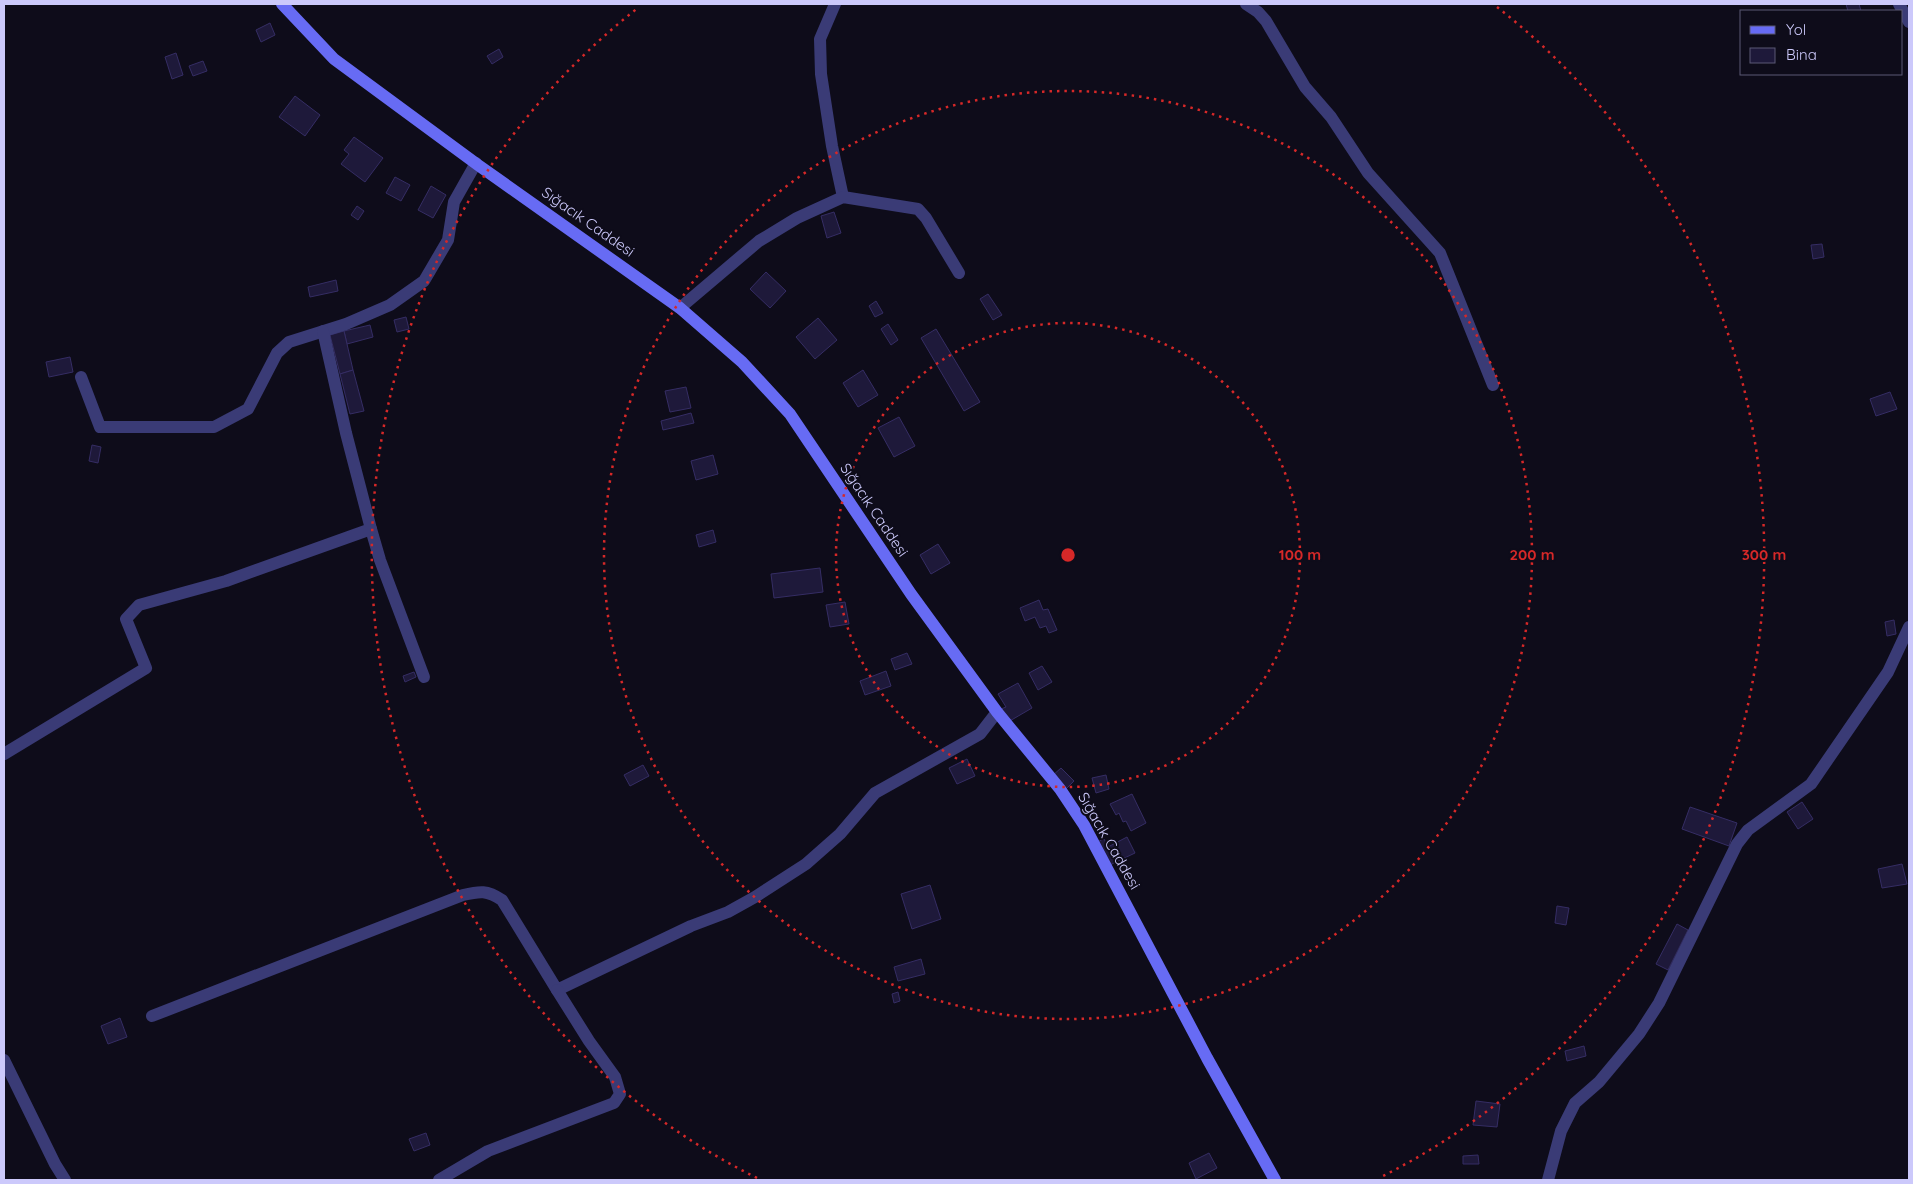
<svg xmlns="http://www.w3.org/2000/svg" width="1913" height="1184" font-family="Quicksand,sans-serif">
  <rect width="100%" height="100%" fill="#0e0c1a"/>
  <g fill="#1e193a" stroke="#352d64">
    <polygon points="1846,4 1859,4 1861,11 1848,11"/>
    <polygon points="270,23 275,35 261,42 256,30"/>
    <polygon points="499,49 503,57 492,64 487,56"/>
    <polygon points="176,53 183,75 172,79 165,57"/>
    <polygon points="203,61 207,71 193,76 189,66"/>
    <polygon points="295,96 320,115 305,136 279,117"/>
    <polygon points="354,137 383,158 365,182 341,164 349,154 344,150"/>
    <polygon points="395,177 410,185 401,201 386,193"/>
    <polygon points="431,186 446,195 433,218 418,210"/>
    <polygon points="357,206 364,211 358,220 351,215"/>
    <polygon points="834,212 841,233 827,238 821,216"/>
    <polygon points="1822,244 1824,257 1813,259 1811,245"/>
    <polygon points="766,272 786,291 770,308 750,289"/>
    <polygon points="336,280 338,291 310,297 308,287"/>
    <polygon points="988,294 1002,315 993,320 980,299"/>
    <polygon points="876,301 883,313 875,317 869,306"/>
    <polygon points="406,317 409,329 397,332 394,320"/>
    <polygon points="818,318 837,340 815,359 796,337"/>
    <polygon points="888,324 898,340 891,345 881,329"/>
    <polygon points="370,325 373,337 347,344 344,331"/>
    <polygon points="936,329 980,402 964,411 921,338"/>
    <polygon points="344,331 353,370 340,374 330,335"/>
    <polygon points="70,357 73,372 49,377 46,362"/>
    <polygon points="353,370 364,411 350,414 340,374"/>
    <polygon points="863,370 878,395 858,407 843,383"/>
    <polygon points="686,387 691,408 670,412 665,391"/>
    <polygon points="1890,392 1897,409 1876,416 1870,399"/>
    <polygon points="691,413 694,423 663,430 661,421"/>
    <polygon points="899,417 915,446 894,457 878,428"/>
    <polygon points="92,445 101,447 98,463 89,461"/>
    <polygon points="713,455 718,474 696,480 691,461"/>
    <polygon points="713,530 716,542 699,547 696,535"/>
    <polygon points="938,544 950,563 931,574 920,555"/>
    <polygon points="820,568 823,592 774,598 771,574"/>
    <polygon points="1039,600 1043,610 1048,609 1057,630 1049,633 1046,626 1040,628 1035,617 1025,621 1020,608"/>
    <polygon points="845,602 849,624 830,627 826,605"/>
    <polygon points="1894,620 1896,634 1887,636 1885,622"/>
    <polygon points="907,653 912,664 895,670 891,659"/>
    <polygon points="1042,666 1052,682 1038,690 1029,673"/>
    <polygon points="886,671 891,686 865,695 860,681"/>
    <polygon points="414,672 416,677 405,682 403,676"/>
    <polygon points="1018,683 1032,708 1008,722 1001,709 1006,707 998,694"/>
    <polygon points="967,759 975,776 957,784 949,768"/>
    <polygon points="643,765 649,776 630,786 624,775"/>
    <polygon points="1061,768 1074,781 1065,790 1052,776"/>
    <polygon points="1106,775 1109,789 1096,793 1092,778"/>
    <polygon points="1132,794 1146,823 1131,831 1126,821 1123,822 1119,813 1116,815 1110,804"/>
    <polygon points="1802,802 1813,819 1798,829 1787,812"/>
    <polygon points="1690,807 1737,823 1729,846 1682,829"/>
    <polygon points="1127,837 1135,853 1116,862 1108,847"/>
    <polygon points="1104,839 1116,862 1108,866 1097,842"/>
    <polygon points="1902,864 1907,884 1882,888 1878,869"/>
    <polygon points="930,885 941,919 912,929 901,894"/>
    <polygon points="1557,906 1569,908 1566,925 1555,923"/>
    <polygon points="1677,924 1688,930 1668,970 1656,964"/>
    <polygon points="921,959 925,974 898,981 894,967"/>
    <polygon points="898,992 900,1001 894,1003 892,994"/>
    <polygon points="120,1018 127,1037 108,1044 101,1026"/>
    <polygon points="1584,1046 1586,1056 1567,1061 1565,1051"/>
    <polygon points="1476,1101 1500,1104 1497,1127 1473,1125"/>
    <polygon points="426,1133 430,1145 414,1151 409,1139"/>
    <polygon points="1209,1153 1217,1168 1196,1179 1189,1163"/>
    <polygon points="1478,1155 1479,1164 1463,1164 1463,1156"/>
  </g>
  <g fill="none" stroke-linecap="round" stroke-linejoin="round">
    <g stroke="#3a3b76" stroke-width="12">
      <polyline points="835,4 820,39 821,74 832,146 843,197"/>
      <polyline points="1246,4 1258,12 1266,21 1305,87 1331,117 1368,173 1440,253 1493,385"/>
      <polyline points="680,308 759,241 797,218 843,197 918,209 926,218 959,273"/>
      <polyline points="81,377 100,427 214,427 248,409 277,353 289,342 346,324 390,305 424,281 448,240 454,202 476,163"/>
      <polyline points="371,529 380,560 424,677"/>
      <polyline points="4,754 146,668 126,619 139,605 226,581 371,529 346,433 323,331"/>
      <path d="M 152,1016 L 463,895 C 480,891 487,890 502,900 L 557,990 L 691,926 L 728,912 L 755,897 L 806,864 L 840,834 L 875,793 L 980,734 L 997,712"/>
      <polyline points="4,1060 55,1164 65,1180"/>
      <polyline points="439,1180 488,1151 614,1103 620,1094 615,1077 589,1041 557,990"/>
      <polyline points="1548,1180 1561,1131 1575,1103 1599,1082 1639,1034 1659,1003 1737,844 1748,830 1811,784 1888,672 1909,627"/>
    </g>
    <polyline stroke="#3a3b76" stroke-width="12" points="1899,4 1909,22"/>
    <polyline stroke="#676bf4" stroke-width="12" points="282,4 334,59 478,165 680,308 742,362 790,414 911,594 997,712 1060,789 1084,825 1207,1058 1275,1180"/>
  </g>
  <g fill="none" stroke="#d62828" stroke-width="2.5" stroke-dasharray="2.5 5">
    <circle cx="1068" cy="555" r="232"/>
    <circle cx="1068" cy="555" r="464"/>
    <path d="M757 1178A696 696 0 0 1 639 7M1497 7A696 696 0 0 1 1379 1178"/>
  </g>
  <g text-anchor="middle" stroke-width="4" stroke-linejoin="round" paint-order="stroke">
    <g font-size="15" fill="#ccc9fb" stroke="#0e0c1a">
      <text transform="translate(588 222) rotate(35)" y="5">Sığacık Caddesi</text>
      <text transform="translate(874 510) rotate(56)" y="5">Sığacık Caddesi</text>
      <text transform="translate(1109 841) rotate(60)" y="5">Sığacık Caddesi</text>
    </g>
  </g>
  <circle cx="1068" cy="555" r="8" fill="#d62828" stroke="#0e0c1a" stroke-width="2.5"/>
  <g font-size="15" text-anchor="middle" font-weight="bold" fill="#d62828" stroke="#0e0c1a" stroke-width="4" stroke-linejoin="round" paint-order="stroke">
    <text x="1300" y="560">100 m</text>
    <text x="1532" y="560">200 m</text>
    <text x="1764" y="560">300 m</text>
  </g>
  <rect width="1913" height="1184" fill="none" stroke="#ccc9fb" stroke-width="10"/>
  <rect x="1740" y="10" width="162" height="65" fill="#0e0c1a" stroke="#5a5874"/>
  <rect x="1750" y="26" width="25" height="8" fill="#676bf4" stroke="#5a5874"/>
  <text x="1786" y="35" font-size="15" fill="#ccc9fb">Yol</text>
  <rect x="1750" y="48" width="25" height="15" fill="#1e193a" stroke="#5a5874"/>
  <text x="1786" y="60" font-size="15" fill="#ccc9fb">Bina</text>
</svg>
